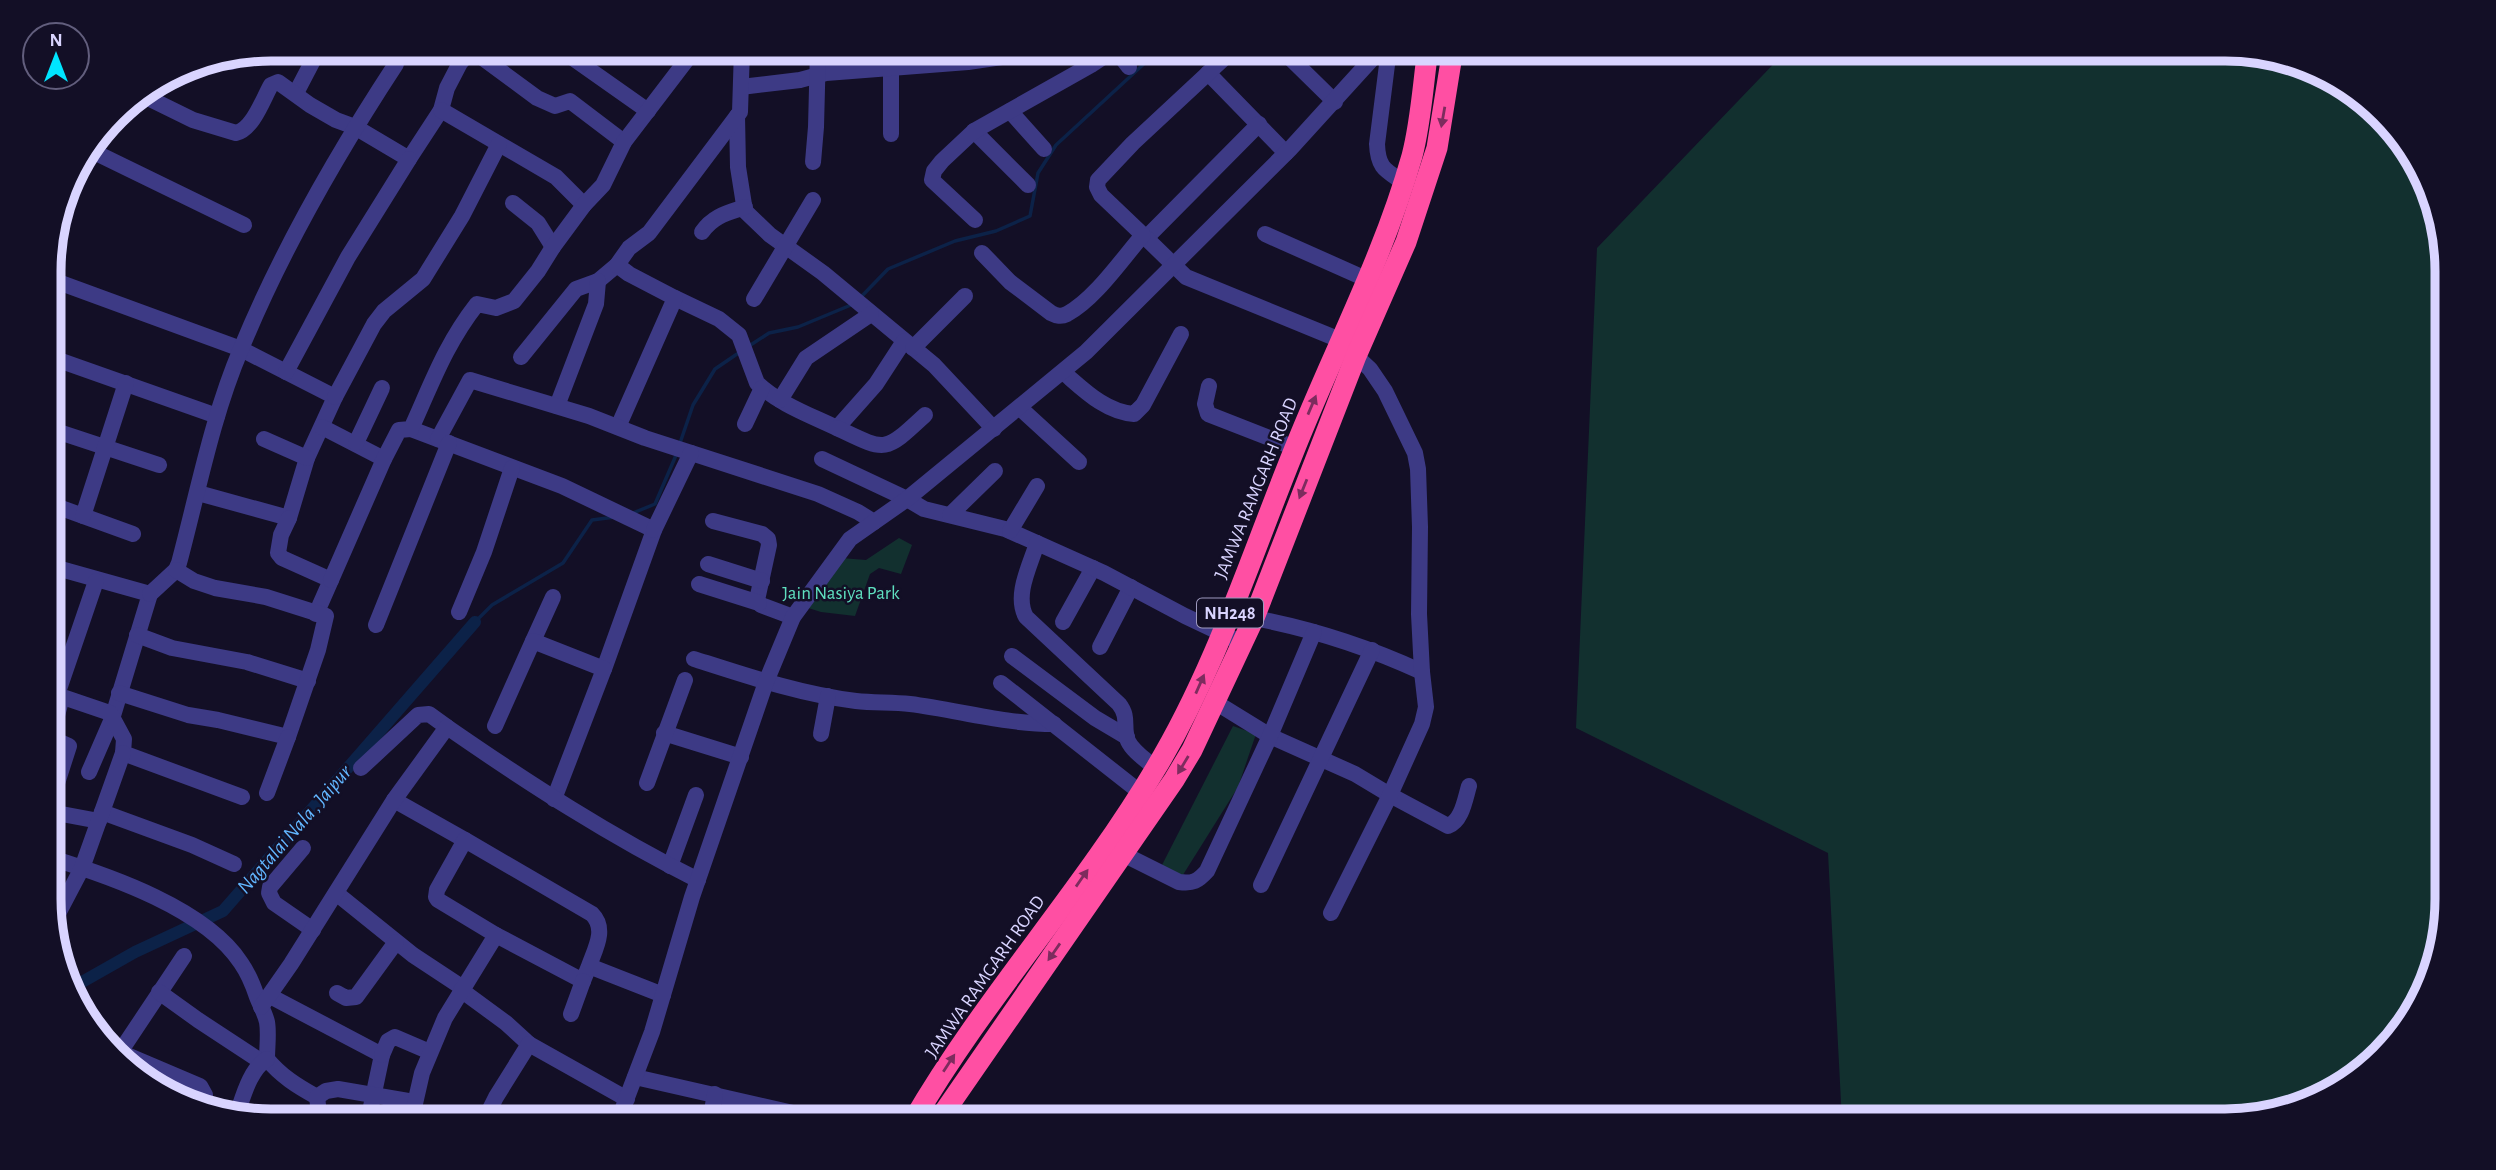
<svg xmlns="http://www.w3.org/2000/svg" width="2496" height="1170" font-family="'Alegreya Sans',sans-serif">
  <rect width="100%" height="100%" fill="#130f26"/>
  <g fill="#12302f">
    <polygon points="1788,49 2225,49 2310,66 2401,136 2445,242 2447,900 2430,984 2392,1045 2349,1083 2239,1121 1842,1121 1828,853 1576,728 1597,248"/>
    <polygon points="899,538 912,545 901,574 879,568 870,574 855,616 821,612 802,606 841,558 866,560"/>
    <polygon points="1233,726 1256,734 1238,787 1181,878 1161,867"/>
  </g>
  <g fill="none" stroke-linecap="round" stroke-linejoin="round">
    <g stroke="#0c2248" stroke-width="3.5">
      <polyline points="860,298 888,269 955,241 996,231 1030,216 1038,173 1056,145 1160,49"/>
      <polyline points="749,346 769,333 798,327 851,305"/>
      <polyline points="679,446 693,405 715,369 740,352"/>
      <polyline points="633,513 655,504 677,453"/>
      <polyline points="475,622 492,605 563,563 592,520 615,517"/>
    </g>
    <polyline stroke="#0c2248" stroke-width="12" points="75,986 135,952 223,911 475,622"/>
    <g stroke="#3d3a85" stroke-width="16">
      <polyline points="560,49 648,111"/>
      <polyline points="891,49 891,134"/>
      <polyline points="1115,49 1129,67"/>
      <polyline points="1281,49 1335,102"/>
      <path d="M 1389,49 L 1377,144 C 1378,168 1385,170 1403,182"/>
      <polyline points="472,50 537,98 555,106 570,101 624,142"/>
      <polyline points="1315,55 1322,49"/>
      <polyline points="215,60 231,62 238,56"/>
      <polyline points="1208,73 1286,153"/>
      <polyline points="741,87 800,80 826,73 968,62 1056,49"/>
      <polyline points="296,93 319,49"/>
      <path d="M 140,94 L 193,120 L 236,133 C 253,129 263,99 271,85 L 278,82 L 310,105 L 336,120 L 355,127 L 409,159 L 441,110 L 447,88 L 460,63 L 472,49"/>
      <polyline points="441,110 556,177 584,205"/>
      <polyline points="1010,111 1044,149"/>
      <polyline points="737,116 738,167 745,211 770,235 823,273 934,365 994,429"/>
      <polyline points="974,131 1028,185"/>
      <polyline points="90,150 244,225"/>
      <polyline points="813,162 816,127 818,49"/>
      <polyline points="513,203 538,223 553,247"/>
      <polyline points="975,220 932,180 934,171 942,161 974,131 1091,65 1115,49"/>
      <path d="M 702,232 C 713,216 727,213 745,207"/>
      <polyline points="1265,234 1366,279"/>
      <polyline points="1143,235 1146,238 1259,124"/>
      <polyline points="1146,238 1186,277 1340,340"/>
      <path d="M 982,253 L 1010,282 L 1051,313 C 1057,316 1061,317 1067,314 C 1095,299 1122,259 1143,235 L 1101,195 L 1097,187 L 1098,180 L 1133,143 L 1234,49"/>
      <polyline points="50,279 241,349 335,397 307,458 289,518 198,493"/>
      <path d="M 675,298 L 719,319 L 739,335 L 757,383 C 779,404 810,415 837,428 L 876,384 L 904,341"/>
      <polyline points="754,299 813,200"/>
      <polyline points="913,348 965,296"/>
      <polyline points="50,357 217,416"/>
      <polyline points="521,357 576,289 598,281 617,265"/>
      <polyline points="286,372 348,257 409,159"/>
      <path d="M 1063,372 C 1083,389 1105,412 1134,414 L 1143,405 L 1181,334"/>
      <polyline points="1209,386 1205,404 1208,414 1295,448"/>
      <polyline points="335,397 374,324 384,311 423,279 462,216 499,144"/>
      <polyline points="780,400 806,358 871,314"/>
      <polyline points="557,406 596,304 598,281"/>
      <polyline points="1020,408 1079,462"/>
      <polyline points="745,424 762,388"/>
      <polyline points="322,427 384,459"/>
      <polyline points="618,427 675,298 629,274 617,265 629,248 649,233 740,112 742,49"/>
      <path d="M 837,428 C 887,452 884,453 925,415"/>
      <polyline points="50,429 159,465"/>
      <polyline points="411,429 562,486 654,530 604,669"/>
      <polyline points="264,439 307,458"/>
      <polyline points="438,439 470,380 589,416 645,438 818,494 858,512 874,522"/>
      <polyline points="356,443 382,388"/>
      <polyline points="822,459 907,499 924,509 1005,529 1037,543"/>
      <polyline points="50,504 133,534"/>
      <polyline points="950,515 995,471"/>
      <polyline points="83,516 126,383"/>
      <polyline points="289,518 281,535 278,553 282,558 331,580 316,614"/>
      <polyline points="713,521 762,534 768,539 769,545 757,600 761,605 793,617"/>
      <polyline points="654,530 691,453"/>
      <polyline points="1010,531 1037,486"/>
      <polyline points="708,564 762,581"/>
      <polyline points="50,566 150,594 112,719 89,772"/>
      <path d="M 331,580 L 384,459 L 399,430 L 411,429 C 432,383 445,345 477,304 L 496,308 L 514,301 L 538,271 L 553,247 L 584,205 L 603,185 L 624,142 L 695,49"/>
      <polyline points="699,584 759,603"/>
      <path d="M 150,594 L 176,570 L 179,563 C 198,492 212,417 241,349 C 282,249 337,154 396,64 L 394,52 L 388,49"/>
      <polyline points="459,612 484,552 512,468"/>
      <path d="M 1254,618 C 1312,629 1368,647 1422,672"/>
      <polyline points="1063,622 1093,568"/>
      <polyline points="376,625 449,443"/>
      <polyline points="137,635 172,648 247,662 308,681"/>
      <polyline points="533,641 553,597"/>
      <polyline points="1100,647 1131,587"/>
      <polyline points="1012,656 1095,718 1127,737"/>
      <path d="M 694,659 C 747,676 800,694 856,701 C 874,703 892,702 910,704 C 958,710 1004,724 1054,724"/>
      <polyline points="1001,683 1141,793"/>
      <polyline points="50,693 57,695 96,581"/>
      <polyline points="119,693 188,715 218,720 288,737 318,650 326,616 266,597 215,588 194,581 176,570"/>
      <polyline points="57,695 110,713 124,739 123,753 242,797"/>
      <path d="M 1215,702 L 1270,736 L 1355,774 L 1390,795 L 1448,826 C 1462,821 1465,799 1469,786"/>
      <polyline points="495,726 533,641 604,669 554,799"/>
      <polyline points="664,733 741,757"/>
      <polyline points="821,734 828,696"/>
      <polyline points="51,738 69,746 51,802"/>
      <polyline points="51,738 62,697"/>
      <polyline points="361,768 418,715 429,714 447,727"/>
      <path d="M 1156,769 C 1148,761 1133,752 1128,741 C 1122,727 1130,718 1119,704 L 1026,617 C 1014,595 1030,566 1037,543 L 1104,573 L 1185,616 L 1242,643"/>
      <polyline points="647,783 685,680"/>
      <polyline points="267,793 288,737"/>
      <polyline points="394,800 465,840"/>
      <polyline points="51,812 99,821"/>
      <polyline points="102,812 192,845 234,864"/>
      <polyline points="303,848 270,887 269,893 274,903 313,930"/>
      <path d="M 1123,854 L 1179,882 C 1193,884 1198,881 1207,871 L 1270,736 L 1314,632"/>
      <path d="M 51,858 C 110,876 206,909 241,963 C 248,973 253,985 257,997 C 260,1005 265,1013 267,1022 C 269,1033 267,1047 267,1059 C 281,1076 297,1086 317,1097 L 320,1121"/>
      <polyline points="670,866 696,795"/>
      <polyline points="1261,885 1372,650"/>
      <polyline points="336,893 413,955 463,988"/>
      <polyline points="1331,913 1390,795 1422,724 1426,707 1422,672 1419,614 1420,527 1418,469 1415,453 1385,391 1370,369 1356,356"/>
      <polyline points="51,927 82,868 123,753"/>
      <polyline points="184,956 120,1052 200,1086 205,1095 202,1107"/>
      <path d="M 589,966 C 595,949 607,929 592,914 L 465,840 L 437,890 L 436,897 L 438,900 L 496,935 L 583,981 L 589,966 L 663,995"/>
      <polyline points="461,990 506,1023 529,1044"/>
      <polyline points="159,992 198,1020 262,1062"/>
      <polyline points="337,993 346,998 356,997 396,942"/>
      <polyline points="270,996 382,1055 368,1121"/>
      <path d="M 261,1007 L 291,964 L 394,800 L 447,727 C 528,783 610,836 698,880"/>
      <polyline points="571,1014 583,981"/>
      <polyline points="382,1055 388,1041 395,1037 430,1052"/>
      <polyline points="635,1077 828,1121"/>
      <polyline points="317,1097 326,1091 338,1089 414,1102"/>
      <path d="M 237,1114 C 243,1097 250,1069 267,1059"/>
      <polyline points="411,1121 422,1073 445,1018 496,935"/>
      <polyline points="484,1121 496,1097 529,1044 627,1099"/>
      <polyline points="618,1121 652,1032 692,897 766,682 793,617 850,539 907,499 1086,352 1290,149 1381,49"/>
      <polyline points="710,1121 715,1094"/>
    </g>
    <g stroke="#ff4fa3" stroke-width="21">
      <path d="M 913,1121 C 985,997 1083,891 1156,768 C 1215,670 1250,559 1293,453 C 1332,354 1383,259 1412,156 C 1421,122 1423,84 1428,49"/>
      <polyline points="938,1121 1174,780 1192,750 1254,618 1356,356 1406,242 1437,148 1453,49"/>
    </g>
  </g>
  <defs><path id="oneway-solid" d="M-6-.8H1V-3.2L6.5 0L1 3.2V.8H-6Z" transform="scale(1.75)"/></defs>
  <g fill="#7d2c5e">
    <use href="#oneway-solid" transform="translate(1443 117) rotate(100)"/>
    <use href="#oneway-solid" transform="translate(1312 405) rotate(-67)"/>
    <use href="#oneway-solid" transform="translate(1303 489) rotate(112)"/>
    <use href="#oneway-solid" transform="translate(1200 684) rotate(-66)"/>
    <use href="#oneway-solid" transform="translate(1183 765) rotate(121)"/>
    <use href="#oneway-solid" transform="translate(1082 878) rotate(-55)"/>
    <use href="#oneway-solid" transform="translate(1054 952) rotate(125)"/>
    <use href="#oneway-solid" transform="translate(949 1063) rotate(-57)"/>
  </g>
  <g text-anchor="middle" stroke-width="5" stroke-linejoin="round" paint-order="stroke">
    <rect fill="#130f26" stroke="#9e99be" stroke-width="2" x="1197" y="598.5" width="66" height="29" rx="5"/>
    <g font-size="18" font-weight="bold" fill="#d9d4ff">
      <text x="1230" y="619">NH248</text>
    </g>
    <g font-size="19" fill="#d9d4ff" stroke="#130f26">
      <text transform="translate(1255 488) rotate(-68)" y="7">JAMWA RAMGARH ROAD</text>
      <text transform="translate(984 976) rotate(-55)" y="7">JAMWA RAMGARH ROAD</text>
    </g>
    <g font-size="19" fill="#5fe0c0" stroke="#130f26">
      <text x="841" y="599">Jain Nasiya Park</text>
    </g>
    <g font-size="21" font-style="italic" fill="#62b6ff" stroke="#130f26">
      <text transform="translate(294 829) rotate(-49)" y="7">Nagtalai Nala , Jaipur</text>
    </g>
  </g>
  <path d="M0 0H2496V1170H0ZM271 61H2225A210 210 0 0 1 2435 271V899A210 210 0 0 1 2225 1109H271A210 210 0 0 1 61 899V271A210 210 0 0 1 271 61Z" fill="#130f26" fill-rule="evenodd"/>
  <path fill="none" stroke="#d9d4ff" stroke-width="9" d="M271 61H2225A210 210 0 0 1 2435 271V899A210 210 0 0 1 2225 1109H271A210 210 0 0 1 61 899V271A210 210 0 0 1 271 61Z"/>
  <g transform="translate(56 56)"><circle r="33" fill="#130f26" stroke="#625e7d" stroke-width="2"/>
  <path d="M0-5L12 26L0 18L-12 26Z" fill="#00e5ff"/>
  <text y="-10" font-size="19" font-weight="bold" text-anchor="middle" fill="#d9d4ff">N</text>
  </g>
</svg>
